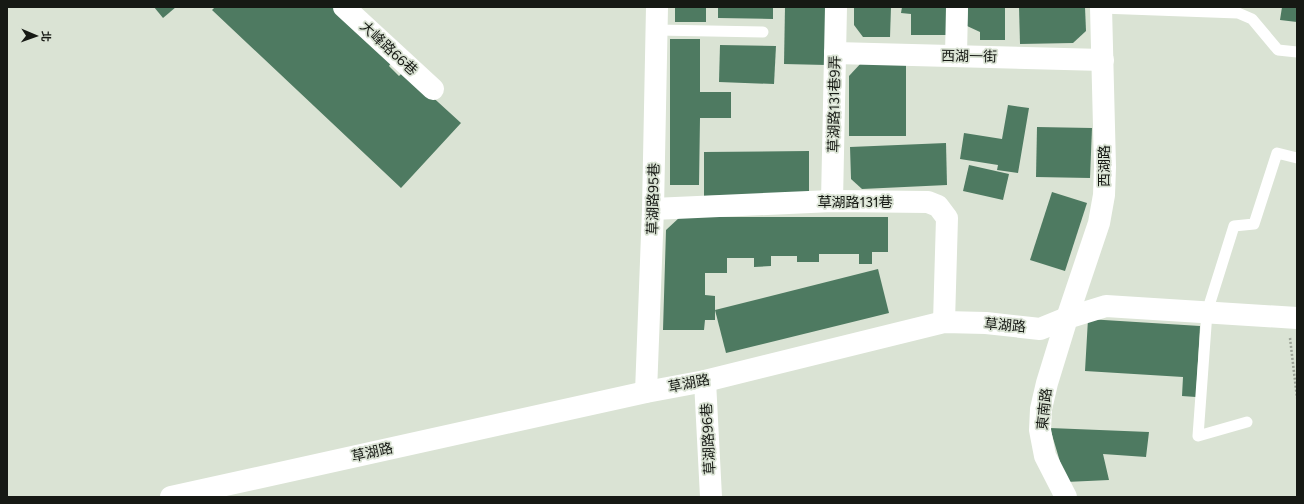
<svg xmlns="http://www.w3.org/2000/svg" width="1304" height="504" font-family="Figtree,'Noto Sans TC',sans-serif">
  <rect width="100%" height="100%" fill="#dae3d4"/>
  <g fill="#4e7a61">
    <polygon points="154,7 176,7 163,18"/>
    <polygon points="215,7 335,7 391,63 389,66 399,76 404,71 461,123 401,188 212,10"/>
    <rect x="675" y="7" width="31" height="15"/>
    <polygon points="718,7 773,7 773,19 718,18"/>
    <polygon points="785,7 827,7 826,65 784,64"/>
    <polygon points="854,7 891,7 890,37 863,37 854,25"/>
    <polygon points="902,7 947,7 946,35 911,35 911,14 901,13"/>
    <polygon points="968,7 1005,7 1005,40 980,40 980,32 967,26"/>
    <polygon points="1019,7 1085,7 1086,31 1073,43 1020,44"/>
    <polygon points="1282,7 1297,7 1297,22 1280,20"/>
    <polygon points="670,39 700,39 700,92 731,92 731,118 700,118 699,185 670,185"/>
    <polygon points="720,45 776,46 774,84 719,82"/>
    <polygon points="862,62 906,62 906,136 849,136 849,76"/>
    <polygon points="1008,105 1029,108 1018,173 997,170 998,165 960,159 964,133 1002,139"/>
    <polygon points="1037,127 1092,128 1090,178 1036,177"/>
    <polygon points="946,143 947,185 862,189 851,179 850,147"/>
    <polygon points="809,151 809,194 704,196 704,152"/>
    <polygon points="969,165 1009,174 1003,200 963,191"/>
    <polygon points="1052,192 1087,203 1065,271 1030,260"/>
    <polygon points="680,217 888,217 888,252 872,252 872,264 859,264 859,254 819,254 819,262 797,262 797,256 771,256 771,266 754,267 754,258 727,258 727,273 705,273 705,295 715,296 715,320 705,320 704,330 663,330 666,230"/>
    <polygon points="878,269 889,313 726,353 715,310"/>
    <polygon points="1088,319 1200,326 1196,397 1182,396 1183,377 1085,371"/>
    <polygon points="1050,428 1149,432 1146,457 1103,454 1109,480 1066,482"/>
  </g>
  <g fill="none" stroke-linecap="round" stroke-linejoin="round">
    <polyline stroke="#9ca397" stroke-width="2.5" stroke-dasharray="2 2" stroke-linecap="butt" points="1290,338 1297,398"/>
    <g stroke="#fff" stroke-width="11">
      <polyline points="1101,8 1238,13 1252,19 1278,50 1297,52"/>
      <polyline points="657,30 763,32"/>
      <polyline points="1247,422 1198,436 1207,312 1234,226 1254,224 1277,153 1297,158"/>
    </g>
    <g stroke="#fff" stroke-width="22">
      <polyline points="344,7 433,89"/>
      <polyline points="835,53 1103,60"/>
      <polyline points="956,56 957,7"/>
      <polyline points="832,201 836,7"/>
      <polyline points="653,209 832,201 928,202 938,206 947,218 944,322"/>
      <polyline points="705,381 711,497"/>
      <polyline points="646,392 653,209 657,7"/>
      <polyline points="171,497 646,392 705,381 944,322 986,323 1040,329 1067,318 1106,306 1297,318"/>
    </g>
    <polyline stroke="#fff" stroke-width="22" points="1066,497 1045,456 1040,430 1041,409 1047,383 1067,318 1099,223 1104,195 1105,167 1101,7"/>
  </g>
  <g text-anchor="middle" stroke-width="3.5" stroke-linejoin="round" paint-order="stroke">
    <g font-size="14" fill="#161914" stroke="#dae3d4">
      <text transform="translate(389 48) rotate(43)" y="5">大峰路66巷</text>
      <text transform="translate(969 56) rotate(1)" y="5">西湖一街</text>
      <text transform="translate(834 104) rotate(-89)" y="5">草湖路131巷9弄</text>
      <text transform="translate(1104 166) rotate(-90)" y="5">西湖路</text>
      <text transform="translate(653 199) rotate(-89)" y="5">草湖路95巷</text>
      <text x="855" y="207">草湖路131巷</text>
      <text transform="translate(1005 325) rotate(5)" y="5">草湖路</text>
      <text transform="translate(689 383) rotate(-11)" y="5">草湖路</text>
      <text transform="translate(1044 409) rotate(-84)" y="5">東南路</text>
      <text transform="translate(708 439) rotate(-93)" y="5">草湖路96巷</text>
      <text transform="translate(372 452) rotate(-13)" y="5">草湖路</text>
    </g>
  </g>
  <rect width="1304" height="504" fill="none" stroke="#161914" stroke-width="16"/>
  <g transform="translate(36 36) rotate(92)" stroke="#dae3d4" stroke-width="3" paint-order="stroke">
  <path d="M0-3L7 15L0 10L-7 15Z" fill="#161914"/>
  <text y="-6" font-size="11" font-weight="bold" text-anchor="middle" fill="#161914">北</text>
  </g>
</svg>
